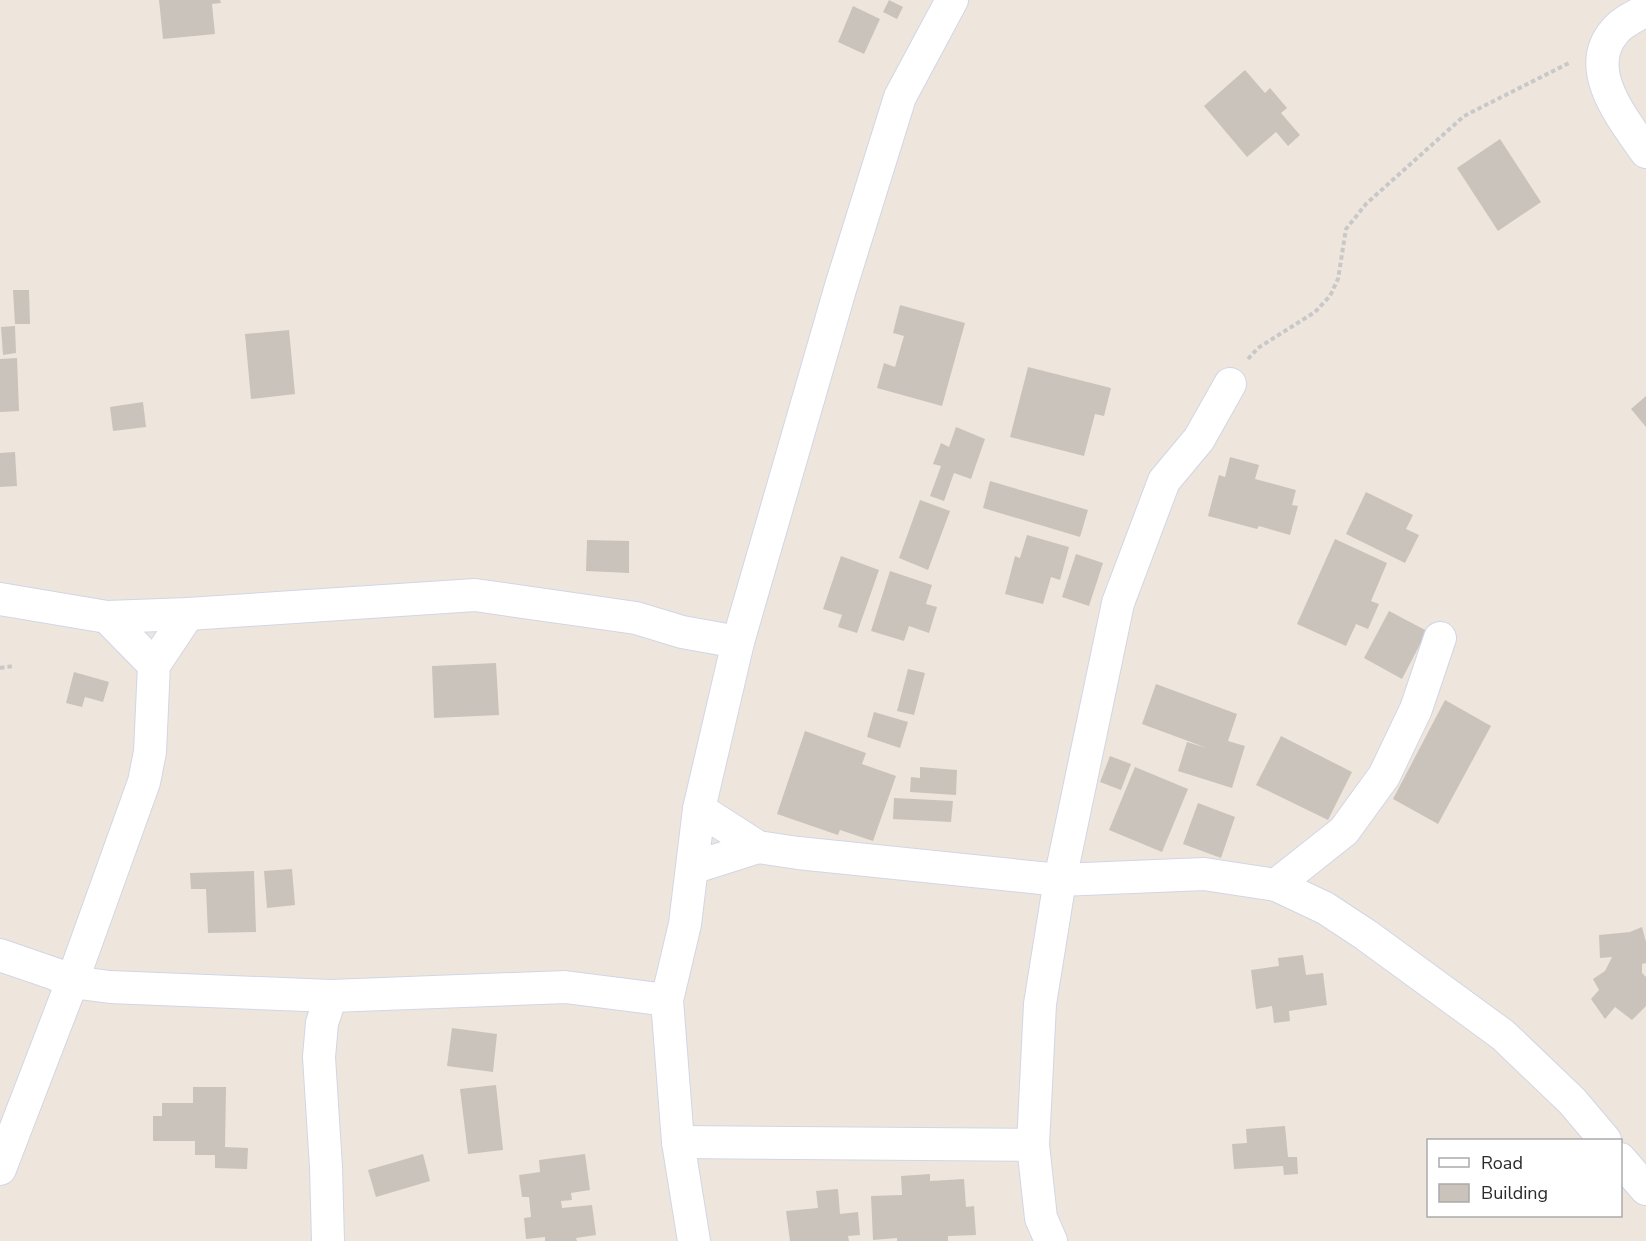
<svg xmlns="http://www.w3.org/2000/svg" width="1646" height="1241" font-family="'Nunito Sans',sans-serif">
  <rect width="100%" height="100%" fill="#eee6dc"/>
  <g fill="#c9c3bc">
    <polygon points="159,0 220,0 221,3 212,4 215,34 163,39"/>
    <polygon points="889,0 903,7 897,19 883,12"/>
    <polygon points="853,6 880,19 864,54 838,42"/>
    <polygon points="1245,70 1265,93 1270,88 1287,108 1281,113 1300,135 1288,146 1276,132 1247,157 1204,106"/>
    <polygon points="1500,139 1541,202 1498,231 1457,168"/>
    <polygon points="13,290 29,290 30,324 15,324"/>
    <polygon points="900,305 965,323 942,406 877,388 884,363 895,367 904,336 893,333"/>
    <polygon points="15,326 16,353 3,355 1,327"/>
    <polygon points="289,330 295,394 251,399 245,334"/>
    <polygon points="17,358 19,411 0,412 0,359"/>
    <polygon points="1028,367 1111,388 1104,416 1095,414 1084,456 1010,437"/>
    <polygon points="1646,396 1646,427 1631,409"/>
    <polygon points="143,402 146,427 113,431 110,407"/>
    <polygon points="956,427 985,439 971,479 954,473 944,501 930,496 941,466 933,464 941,443 949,447"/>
    <polygon points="15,452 17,486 0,487 0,453"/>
    <polygon points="1230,457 1259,465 1255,479 1296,490 1292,505 1298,506 1290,535 1259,526 1257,529 1208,516 1219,475 1225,477"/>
    <polygon points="990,481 1088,510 1080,537 983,508"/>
    <polygon points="1366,492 1413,515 1406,529 1419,535 1405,563 1346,534"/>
    <polygon points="920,500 950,511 928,570 899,558"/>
    <polygon points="1027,535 1069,547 1060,580 1051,577 1043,604 1005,594 1015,556 1020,558"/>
    <polygon points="1335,539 1387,563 1371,601 1379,604 1368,629 1356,624 1346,646 1297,624"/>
    <polygon points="587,540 629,541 629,573 586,571"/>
    <polygon points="1076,554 1103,563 1089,606 1062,597"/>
    <polygon points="841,556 879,570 857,633 838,627 842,615 823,609"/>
    <polygon points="890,571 932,585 926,604 937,607 929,633 909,626 904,641 871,631"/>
    <polygon points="1389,611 1427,631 1402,679 1364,658"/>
    <polygon points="496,663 499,715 434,718 432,666"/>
    <polygon points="908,669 925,673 914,715 897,711"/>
    <polygon points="74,672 109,682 103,702 85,697 82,707 66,703"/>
    <polygon points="1156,684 1237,714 1228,741 1245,746 1232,788 1178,771 1187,742 1207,748 1142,724"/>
    <polygon points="1445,700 1491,726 1438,824 1393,799"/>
    <polygon points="874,712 908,722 900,748 867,737"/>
    <polygon points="805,731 866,753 862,764 896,776 873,841 840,830 838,835 777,814"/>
    <polygon points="1281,736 1352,772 1328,820 1256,785"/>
    <polygon points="1110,756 1131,764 1121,790 1100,782"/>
    <polygon points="920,767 957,770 956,795 910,792 911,777 920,778"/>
    <polygon points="1135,767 1188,789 1162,852 1109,830"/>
    <polygon points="894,798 953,801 951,822 893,819"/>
    <polygon points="1198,803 1235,817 1221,858 1183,844"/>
    <polygon points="292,869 295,905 267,908 264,871"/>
    <polygon points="254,871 256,932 208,933 206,889 191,889 190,873"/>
    <polygon points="1642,927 1646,942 1646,963 1642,964 1642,973 1646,977 1646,1006 1632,1020 1615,1007 1605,1019 1591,999 1599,990 1593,979 1605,971 1612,957 1600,958 1599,935 1630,932"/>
    <polygon points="1303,955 1306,975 1323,973 1327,1005 1289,1011 1290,1021 1274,1023 1272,1006 1256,1009 1251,970 1279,966 1278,958"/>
    <polygon points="452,1028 497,1034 493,1072 447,1066"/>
    <polygon points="496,1085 503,1150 468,1154 460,1089"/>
    <polygon points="193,1087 226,1087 225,1147 248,1148 247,1169 215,1168 215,1155 195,1155 195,1141 153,1141 153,1116 162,1116 162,1103 193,1103"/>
    <polygon points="1285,1126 1288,1157 1297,1157 1298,1174 1284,1175 1283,1166 1234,1169 1232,1144 1247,1143 1246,1129"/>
    <polygon points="423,1154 430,1181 376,1197 368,1170"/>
    <polygon points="585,1154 590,1190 571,1193 572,1200 561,1201 562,1208 592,1205 596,1235 576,1238 577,1241 545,1241 545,1237 526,1239 524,1218 531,1217 529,1197 522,1197 519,1175 540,1172 539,1160"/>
    <polygon points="930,1174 930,1181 964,1179 966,1207 974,1206 976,1235 948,1236 948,1241 897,1241 897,1238 873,1240 871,1196 902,1195 901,1176"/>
    <polygon points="838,1189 840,1214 858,1212 860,1235 848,1236 849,1241 790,1241 786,1211 818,1208 816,1191"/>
  </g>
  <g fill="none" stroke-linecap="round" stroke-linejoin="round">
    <g stroke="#d1d6e5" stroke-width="34">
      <g id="minor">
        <path d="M 1646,10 C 1636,16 1622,22 1615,31 C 1581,69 1624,120 1646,152"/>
        <polyline points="0,599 107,617 188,614 475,595 636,618 682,632 738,642"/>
        <polyline points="107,617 154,665"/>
        <polyline points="699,809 758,847 798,853 1060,880 1204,874 1276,885 1325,908 1366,935 1503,1035 1572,1101 1605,1140"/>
        <polyline points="692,868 758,847"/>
        <polyline points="1276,885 1344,831 1384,776 1416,709 1440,638"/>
        <polyline points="0,955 55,974 72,982 110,987 331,996 565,987 667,1000"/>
        <polyline points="678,1142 1033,1145"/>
        <polyline points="1620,1159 1646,1189"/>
        <polyline points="0,1169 72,982 144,782 150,752 154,665 188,614"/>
        <polyline points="328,1241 326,1167 319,1057 322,1023 331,996"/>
        <polyline points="694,1241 678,1142 667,1000 685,924 699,809 738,642 841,286 900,97 952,0"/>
        <polyline points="1051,1241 1041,1218 1033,1145 1040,1004 1060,880 1118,603 1164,481 1199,439 1230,384"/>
      </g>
    </g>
    <g stroke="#c8c8c8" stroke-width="4" stroke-dasharray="4.5 3" stroke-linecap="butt">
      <polyline points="1248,359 1258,348 1315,312 1330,296 1338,279 1346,229 1366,204 1464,116 1571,62"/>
      <polyline points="0,668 13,666"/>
    </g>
    <use href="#minor" stroke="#fff" stroke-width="32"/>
  </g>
  <rect x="1427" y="1139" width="195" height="78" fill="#ffffff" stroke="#aaaaaa" stroke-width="1.5"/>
  <rect x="1439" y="1158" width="30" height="9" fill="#ffffff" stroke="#aaaaaa" stroke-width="1.5"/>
  <text x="1481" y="1169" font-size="18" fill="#2b2b2b">Road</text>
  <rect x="1439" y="1184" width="30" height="18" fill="#c9c3bc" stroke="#aaaaaa" stroke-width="1.5"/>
  <text x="1481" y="1199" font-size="18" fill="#2b2b2b">Building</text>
</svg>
